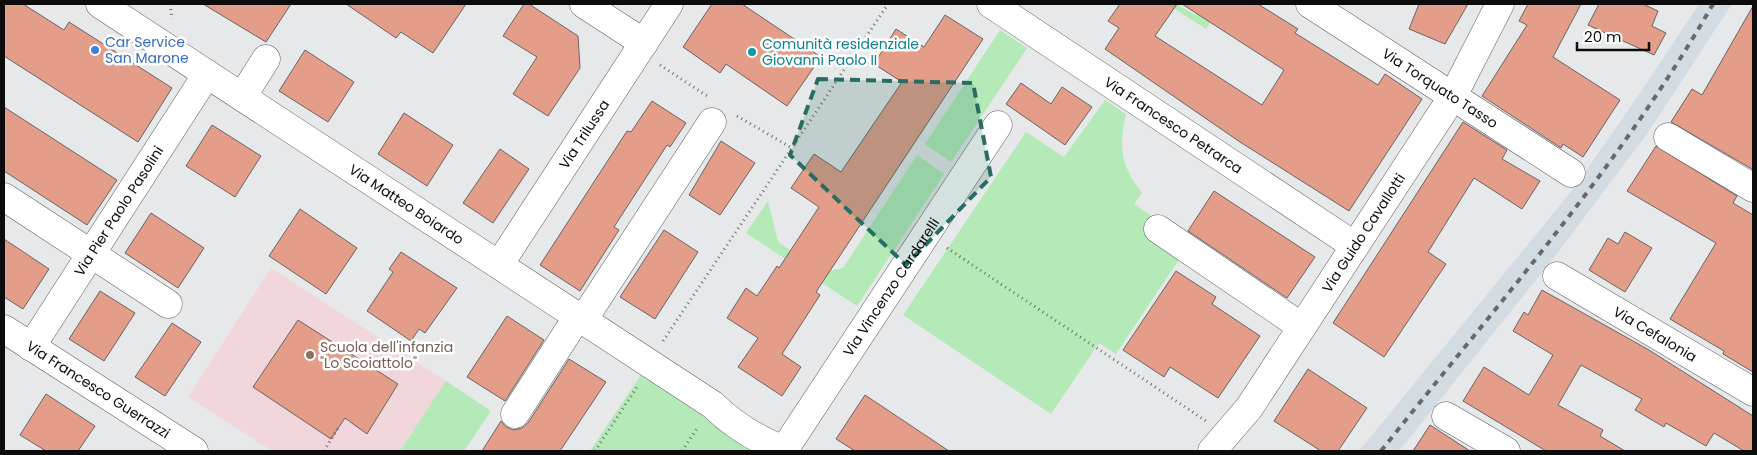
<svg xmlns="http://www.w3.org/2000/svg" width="1757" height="455" font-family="Poppins,sans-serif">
  <rect width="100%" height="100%" fill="#e7e8ea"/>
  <polygon fill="#d4dce3" points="1699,4 1732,4 1647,134 1556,255 1399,451 1359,451 1574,188 1638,96"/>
  <polygon fill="#f1d7db" points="271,268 446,381 400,451 272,451 188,397"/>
  <g fill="#b3eab8">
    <polygon points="1167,4 1177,4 1195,15 1202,4 1223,4 1206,29"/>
    <polygon points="1000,30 1027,48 951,162 925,144"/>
    <path d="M 1105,100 L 1126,114 C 1118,146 1121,167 1142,193 L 1134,204 L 1158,220 L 1182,255 L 1116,354 L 1099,343 L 1051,414 L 903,315 L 1026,132 L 1064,157 Z"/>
    <polygon points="917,155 944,174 857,306 746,233 768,201 778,242 823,272 843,268"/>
    <polygon points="641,375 756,451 590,451"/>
    <polygon points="446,381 491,411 464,451 400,451"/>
  </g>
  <g fill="#e39d89" stroke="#676565">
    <polygon points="4,4 23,4 64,30 69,22 172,88 138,142 4,56"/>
    <polygon points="203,4 291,4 266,42"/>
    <polygon points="346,4 466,4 433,53 401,32 396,38"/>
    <polygon points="524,4 529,4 578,36 580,68 548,116 513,94 537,57 503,36"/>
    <polygon points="712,4 742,4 821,57 787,106 726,64 720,73 683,47"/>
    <polygon points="1120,4 1177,4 1155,36 1262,105 1284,70 1182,4 1258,4 1298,29 1295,33 1378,85 1385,74 1422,99 1349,211 1240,142 1105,49 1119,28 1108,21"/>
    <polygon points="1419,4 1468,4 1445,44 1409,29"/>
    <polygon points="1528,4 1581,4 1553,57 1620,100 1583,157 1563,144 1561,148 1482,96 1527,25 1519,21"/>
    <polygon points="1599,4 1643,4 1658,11 1652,26 1666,33 1654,55 1588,25"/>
    <polygon points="1753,6 1753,167 1752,169 1671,122 1692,89 1702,95"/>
    <polygon points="945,15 983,39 816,292 820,295 782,354 801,367 782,396 738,367 758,338 727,318 746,288 757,296 777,266 779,268 819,207 791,188 814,154 841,172 902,82 874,64 896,29 924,47"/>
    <polygon points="305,50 354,82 328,122 279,91"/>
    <polygon points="1021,83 1051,104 1062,87 1092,107 1065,145 1006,104"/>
    <polygon points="652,101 686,123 670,147 667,145 614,227 619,230 580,291 540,265 627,131 631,132"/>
    <polygon points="4,107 117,180 87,225 4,171"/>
    <polygon points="404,113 453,145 427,186 378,154"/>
    <polygon points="1463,122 1507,150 1502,159 1540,181 1522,209 1474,178 1428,252 1446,264 1384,357 1333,323"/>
    <polygon points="212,125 261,156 235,197 186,166"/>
    <polygon points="721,141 755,163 720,215 689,195"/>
    <polygon points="1656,146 1737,196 1733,203 1753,215 1753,372 1723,354 1724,351 1670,319 1716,243 1627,191"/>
    <polygon points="500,149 529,169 493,223 463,203"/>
    <polygon points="1214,191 1315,257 1287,298 1188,231"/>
    <polygon points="300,209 357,248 326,294 269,256"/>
    <polygon points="151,213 204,248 178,288 125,253"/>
    <polygon points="664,230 698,252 655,319 620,297"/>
    <polygon points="1625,232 1652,248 1625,292 1589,270 1608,238 1618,244"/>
    <polygon points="4,239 49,269 23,309 4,297"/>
    <polygon points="401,252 457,288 425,333 419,329 411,341 367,311 393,272 389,269"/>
    <polygon points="1176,271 1216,297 1212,304 1260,336 1218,398 1170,367 1164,377 1123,350"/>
    <polygon points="1542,290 1649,350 1753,416 1753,451 1744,451 1714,433 1706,446 1666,423 1664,427 1635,410 1642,399 1581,365 1558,405 1603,430 1600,436 1625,451 1546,451 1463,401 1484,367 1529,395 1553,355 1513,331 1524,312 1528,315"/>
    <polygon points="100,291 135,313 104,361 69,339"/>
    <polygon points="507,316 544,340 505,401 467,377"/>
    <polygon points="298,320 398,384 367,434 345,418 331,439 253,387"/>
    <polygon points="172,323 201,342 165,396 135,377"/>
    <polygon points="569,359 606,382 560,451 482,451 501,421 506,427 514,430 522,428 528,423"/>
    <polygon points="1308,369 1367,408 1338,451 1321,451 1274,421"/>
    <polygon points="46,394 95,426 78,451 46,451 20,435"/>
    <polygon points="865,395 949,451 855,451 836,439"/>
    <polygon points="1430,425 1470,451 1413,451"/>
  </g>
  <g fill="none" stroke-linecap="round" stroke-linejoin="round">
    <g stroke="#5d5e5f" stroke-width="29">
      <g id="minor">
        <path id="s1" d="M 100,4 L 713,405 C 734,426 756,439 784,450"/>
        <polyline points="584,4 644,43"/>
        <path id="s2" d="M 991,4 L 1355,246"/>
        <path id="s3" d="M 1310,4 L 1571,173"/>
        <polyline points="242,97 266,59"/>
        <polyline points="1668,137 1753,188"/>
        <polyline points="4,197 168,304"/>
        <polyline points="1158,229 1302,327"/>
        <path id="s4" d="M 499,265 L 669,4"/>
        <path id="s5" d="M 1557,276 L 1753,392"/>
        <polyline points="583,320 712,122"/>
        <path id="s6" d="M 4,329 L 194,451"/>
        <path id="s7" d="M 31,347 L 207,74"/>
        <polyline points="515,414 578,316"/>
        <polyline points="1446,416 1506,451"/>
        <path id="s8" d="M 784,450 L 998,125"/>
        <path id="s9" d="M 1212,451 L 1249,408 L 1453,96 L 1500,4"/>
      </g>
    </g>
    <g stroke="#707071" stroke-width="3" stroke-dasharray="1 4" stroke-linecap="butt">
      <polyline points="170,4 172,19"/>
      <polyline points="660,65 707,96"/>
      <polyline points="737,116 792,148"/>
      <polyline points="947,248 1206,421"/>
      <polyline points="663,341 888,4"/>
      <polyline points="324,451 338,428"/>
      <polyline points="595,451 637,387"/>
      <polyline points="682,451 698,427"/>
    </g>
    <use href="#minor" stroke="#fff" stroke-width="28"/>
    <path stroke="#68696a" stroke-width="4" stroke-dasharray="6 6" stroke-linecap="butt" d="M 1381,451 C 1496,306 1621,165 1713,4"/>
  </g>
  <path fill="#276d61" fill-opacity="0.2" stroke="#276d61" stroke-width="4" stroke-dasharray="10 6" stroke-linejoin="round" d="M 818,79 L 973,83 L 991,177 L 906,265 L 790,155 Z"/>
  <circle fill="#3f7fe0" stroke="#fff" stroke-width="2" cx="95" cy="50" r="5"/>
  <circle fill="#0f9aa8" stroke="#fff" stroke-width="2" cx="752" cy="52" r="5"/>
  <circle fill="#8d6e63" stroke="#fff" stroke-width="2" cx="310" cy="355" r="5"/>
  <g text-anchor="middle" stroke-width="5" stroke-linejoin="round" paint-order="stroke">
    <g font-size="14" fill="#366cbe" stroke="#fff" text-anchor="start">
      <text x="105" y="47">Car Service<tspan x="105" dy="16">San Marone</tspan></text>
    </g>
    <g font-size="14" fill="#0d838f" stroke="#fff" text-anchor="start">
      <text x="762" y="49">Comunità residenziale<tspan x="762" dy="16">Giovanni Paolo II</tspan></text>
    </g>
    <g font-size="14" fill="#0c0c0d" stroke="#fff">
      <text dy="5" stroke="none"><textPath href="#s3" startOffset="155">Via Torquato Tasso</textPath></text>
      <text dy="5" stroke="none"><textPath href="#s2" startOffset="219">Via Francesco Petrarca</textPath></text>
      <text dy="5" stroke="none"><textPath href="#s4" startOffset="156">Via Trilussa</textPath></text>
      <text dy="5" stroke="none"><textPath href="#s1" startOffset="366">Via Matteo Boiardo</textPath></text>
      <text dy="5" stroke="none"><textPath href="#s7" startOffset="162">Via Pier Paolo Pasolini</textPath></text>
      <text dy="5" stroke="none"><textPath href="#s9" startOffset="266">Via Guido Cavallotti</textPath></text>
      <text dy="5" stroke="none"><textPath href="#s8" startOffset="195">Via Vincenzo Cardarelli</textPath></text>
      <text dy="5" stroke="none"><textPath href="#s5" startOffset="114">Via Cefalonia</textPath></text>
      <text dy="5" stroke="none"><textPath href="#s6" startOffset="112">Via Francesco Guerrazzi</textPath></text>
    </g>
    <g font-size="14" fill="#785e54" stroke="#fff" text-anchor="start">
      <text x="320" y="352">Scuola dell'infanzia<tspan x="320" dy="16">"Lo Scoiattolo"</tspan></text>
    </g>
  </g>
  <rect width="1757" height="455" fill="none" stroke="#0c0c0d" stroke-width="10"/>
  <path d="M1577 42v8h72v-8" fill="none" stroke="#0c0c0d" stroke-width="2.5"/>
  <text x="1584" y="42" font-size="15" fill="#0c0c0d" stroke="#ffffff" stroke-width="4" paint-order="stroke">20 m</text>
</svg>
